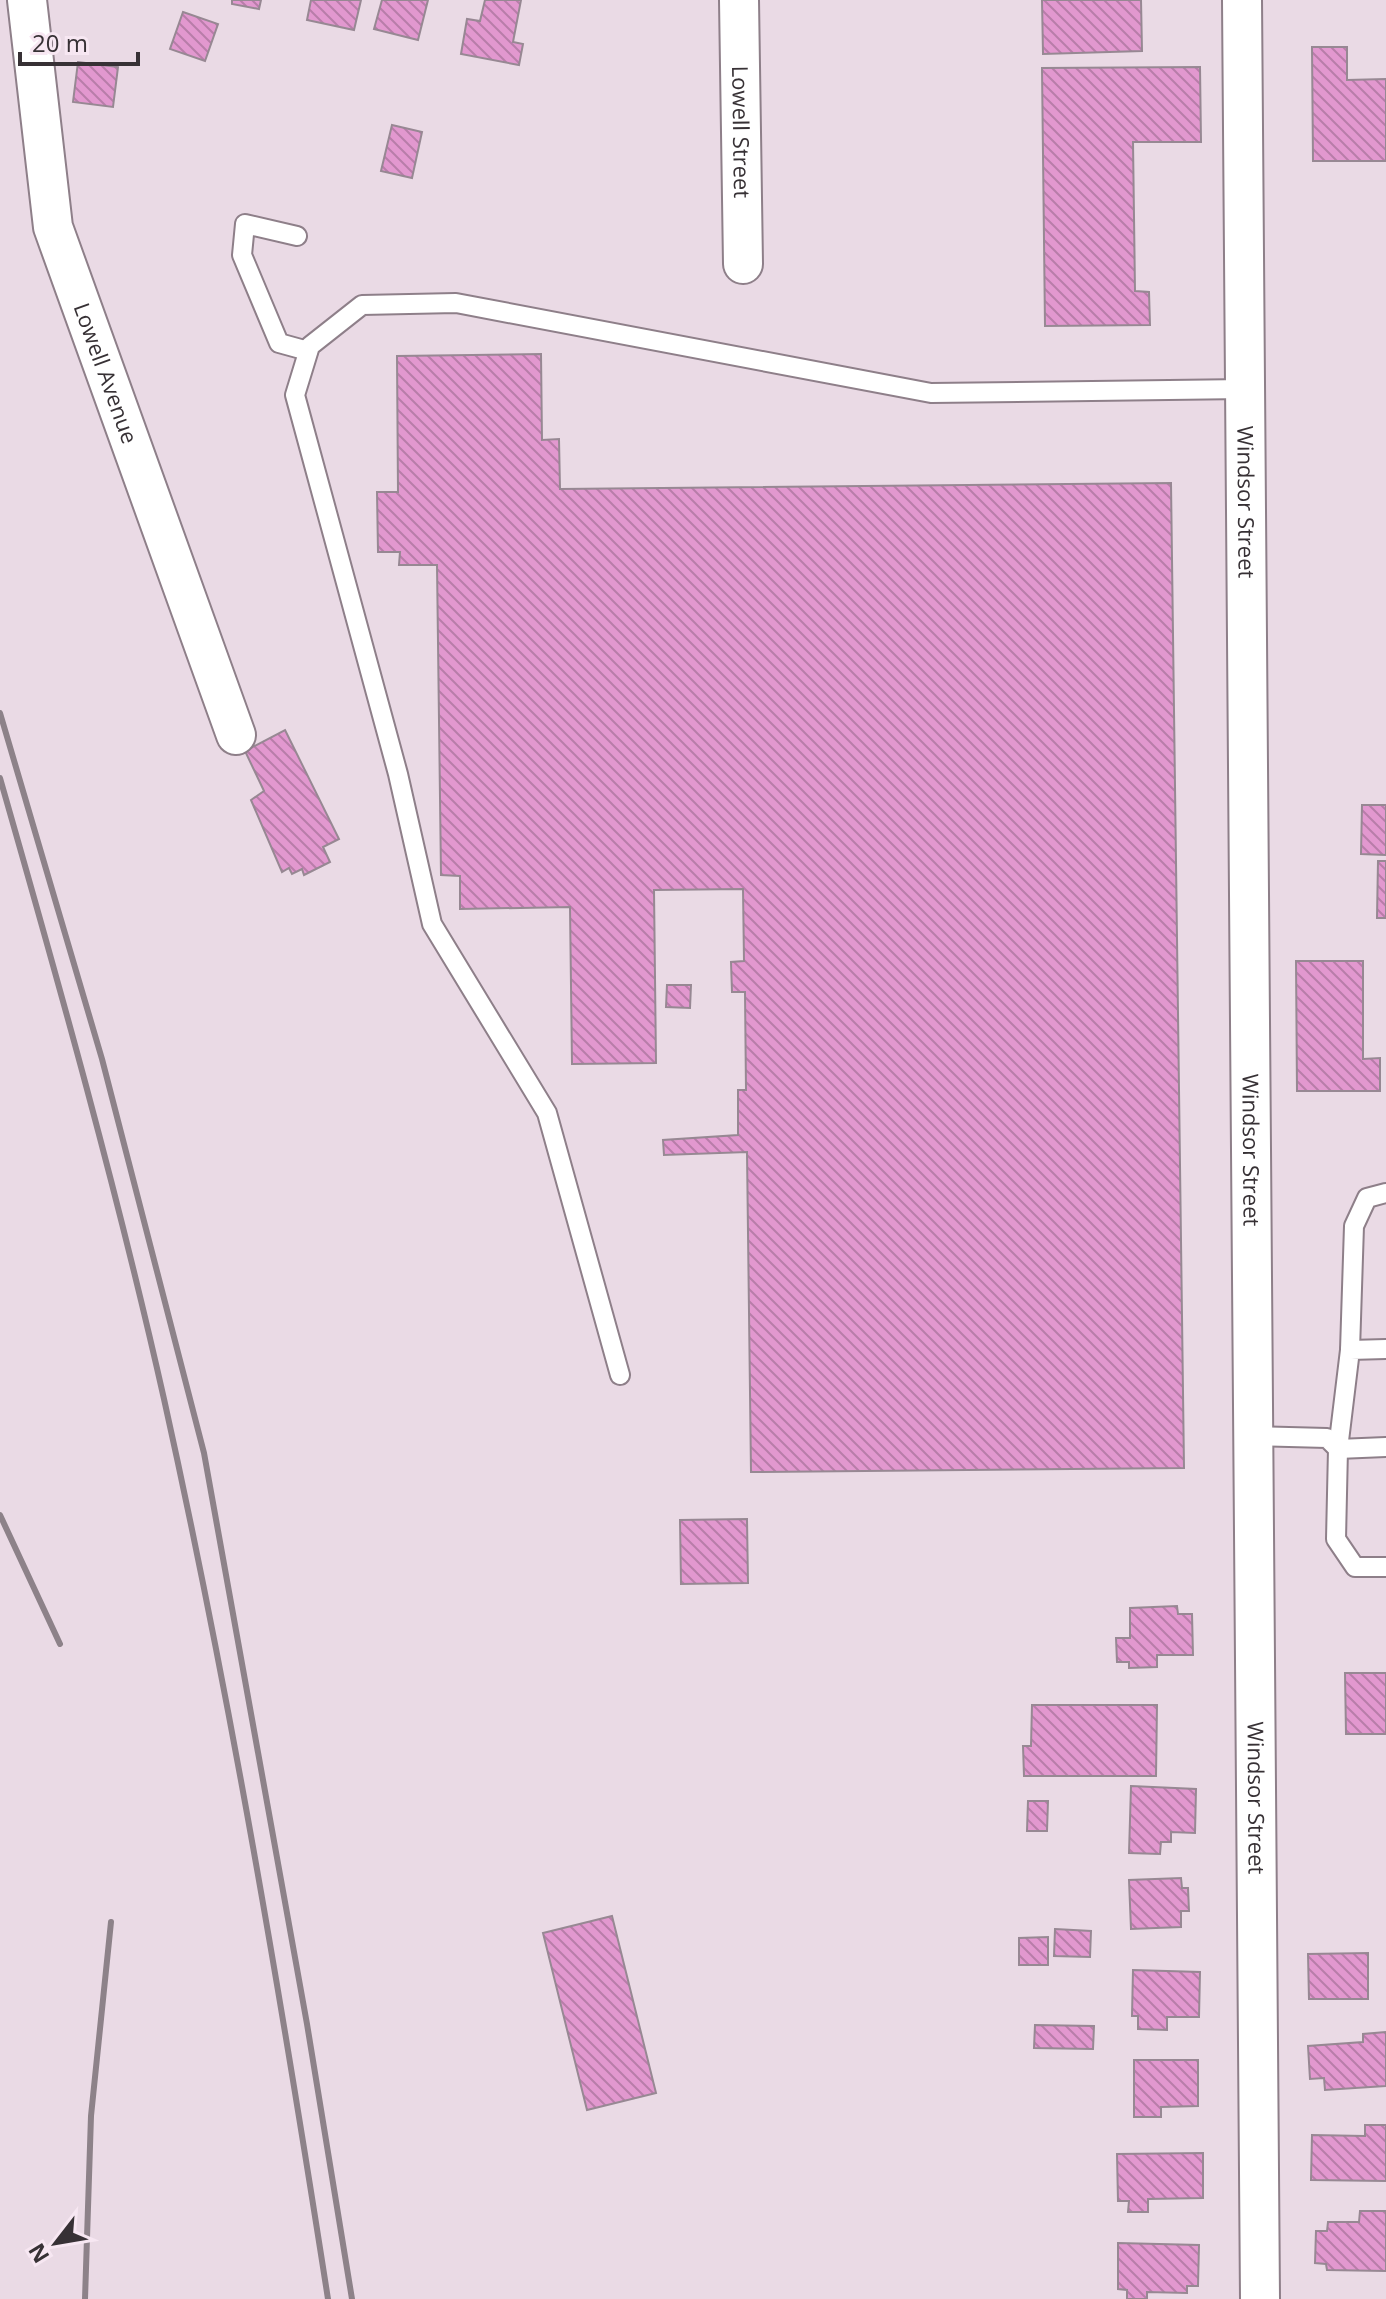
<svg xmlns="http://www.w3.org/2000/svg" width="1386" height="2299" font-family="'Open Sans',sans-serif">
  <defs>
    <pattern id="building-back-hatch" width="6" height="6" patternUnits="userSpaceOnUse" patternTransform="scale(2)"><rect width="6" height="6" fill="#e298cf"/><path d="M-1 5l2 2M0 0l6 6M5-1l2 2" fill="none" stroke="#b87da9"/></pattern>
  </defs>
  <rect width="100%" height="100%" fill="#eadae5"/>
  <g fill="url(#building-back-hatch)" stroke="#978893" stroke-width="2">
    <polygon points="232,0 261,0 259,9 232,4"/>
    <polygon points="311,0 361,0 354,30 307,20"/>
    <polygon points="382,0 428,0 418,40 374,29"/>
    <polygon points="485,0 521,0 513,42 523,44 519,65 461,54 467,19 480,21"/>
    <polygon points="1042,0 1141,0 1142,51 1043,54"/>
    <polygon points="183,12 218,24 205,61 170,49"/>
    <polygon points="1312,47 1347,47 1347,80 1386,79 1386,161 1313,161"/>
    <polygon points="78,62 118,67 113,107 73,102"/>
    <polygon points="1200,67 1201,142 1133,142 1135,291 1149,292 1150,325 1045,326 1042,68"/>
    <polygon points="392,125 422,132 412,178 381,171"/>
    <polygon points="541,354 542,440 559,439 560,489 1171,483 1184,1468 751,1472 747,1152 664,1155 663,1140 738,1135 738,1090 746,1090 745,992 732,992 731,962 744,961 743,889 654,890 656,1063 572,1064 570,907 460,909 460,876 441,875 437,565 399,565 400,552 378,552 377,492 398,492 397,356"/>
    <polygon points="285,730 339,839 323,847 330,862 304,875 302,869 292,874 289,868 282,872 251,800 264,791 245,751"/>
    <polygon points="1362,805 1386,805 1386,855 1361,854"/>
    <polygon points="1378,861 1386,861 1386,918 1377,918"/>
    <polygon points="1296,961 1363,961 1363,1059 1380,1058 1380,1091 1297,1091"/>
    <polygon points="667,985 691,985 690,1008 666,1007"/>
    <polygon points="747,1519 748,1583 681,1584 680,1520"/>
    <polygon points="1177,1606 1178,1614 1192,1614 1193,1655 1157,1655 1157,1667 1129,1668 1129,1662 1117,1662 1116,1638 1130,1638 1130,1608"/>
    <polygon points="1345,1673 1386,1673 1386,1734 1346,1734"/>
    <polygon points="1032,1705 1157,1705 1156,1776 1024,1776 1023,1746 1031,1746"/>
    <polygon points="1131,1786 1196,1789 1195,1833 1171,1832 1171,1842 1161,1842 1160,1854 1129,1853"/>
    <polygon points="1028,1801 1048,1801 1047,1831 1027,1831"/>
    <polygon points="1181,1878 1182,1888 1188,1888 1189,1911 1181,1911 1181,1927 1131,1929 1129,1880"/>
    <polygon points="612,1916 656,2093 587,2110 543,1933"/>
    <polygon points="1055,1929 1091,1931 1090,1957 1054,1956"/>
    <polygon points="1048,1937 1048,1965 1019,1965 1019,1938"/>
    <polygon points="1368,1953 1368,1999 1309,1999 1308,1954"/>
    <polygon points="1133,1970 1200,1972 1199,2017 1167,2017 1167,2030 1138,2029 1138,2016 1132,2016"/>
    <polygon points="1035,2025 1094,2026 1093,2049 1034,2048"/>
    <polygon points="1386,2032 1386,2086 1325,2090 1324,2078 1310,2079 1308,2046 1363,2042 1363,2034"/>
    <polygon points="1134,2060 1198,2060 1198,2106 1161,2107 1161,2117 1134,2117"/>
    <polygon points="1365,2125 1386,2125 1386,2181 1311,2180 1312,2135 1365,2136"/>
    <polygon points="1203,2153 1203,2198 1148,2199 1148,2212 1128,2212 1129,2201 1118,2201 1117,2154"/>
    <polygon points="1360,2211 1386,2211 1386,2271 1327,2270 1326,2264 1315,2263 1316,2231 1327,2231 1328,2222 1359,2222"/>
    <polygon points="1118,2243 1199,2245 1198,2286 1187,2286 1187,2293 1147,2292 1147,2299 1127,2299 1127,2290 1118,2289"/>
  </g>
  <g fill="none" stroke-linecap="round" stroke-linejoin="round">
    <g stroke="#8e7f89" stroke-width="22">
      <g id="lane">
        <polyline points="297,236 245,224 242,255 279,343 308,351"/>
        <polyline points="1386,1349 1350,1350 1338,1449 1386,1447"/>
        <polyline points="1350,1350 1354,1226 1367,1198 1386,1193"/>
        <polyline points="620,1375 547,1113 432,924 398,774 295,395 310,346 362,305 456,303 931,393 1245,389"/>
        <polyline points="1254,1436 1327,1438 1338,1449 1336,1539 1355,1567 1386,1567"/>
      </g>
    </g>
    <g stroke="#8e7f89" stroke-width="42">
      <g id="street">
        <path id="s1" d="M 27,0 L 53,227 L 236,735"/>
        <path id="s2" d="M 739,0 L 743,264"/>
        <path id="s3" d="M 1242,0 L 1260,2299"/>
      </g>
    </g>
    <use href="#lane" stroke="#fff" stroke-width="18"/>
    <use href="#street" stroke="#fff" stroke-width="38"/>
    <g stroke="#8d8289" stroke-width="6">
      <polyline points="0,713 102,1059 204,1453 307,2024 352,2299"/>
      <path d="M 0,778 C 59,984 117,1190 164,1399 C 230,1696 281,1998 328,2299"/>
      <polyline points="0,1515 60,1644"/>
      <polyline points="85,2299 91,2116 111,1922"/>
    </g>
  </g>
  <g text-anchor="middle" stroke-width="6" stroke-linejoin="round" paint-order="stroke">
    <g font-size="22" fill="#373135" stroke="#f7e7f2">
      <text dy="8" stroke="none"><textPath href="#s2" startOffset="132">Lowell Street</textPath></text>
      <text dy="8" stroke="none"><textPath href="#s1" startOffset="384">Lowell Avenue</textPath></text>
      <text dy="8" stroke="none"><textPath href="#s3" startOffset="502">Windsor Street</textPath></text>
      <text dy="8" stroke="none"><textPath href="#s3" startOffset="1150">Windsor Street</textPath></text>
      <text dy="8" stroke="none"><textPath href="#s3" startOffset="1798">Windsor Street</textPath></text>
    </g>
  </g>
  <g transform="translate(56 2243) rotate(239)" stroke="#f7e7f2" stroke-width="6" paint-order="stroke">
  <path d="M0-6L14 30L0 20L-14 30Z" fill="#373135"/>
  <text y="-12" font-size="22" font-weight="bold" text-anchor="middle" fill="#373135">N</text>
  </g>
  <path d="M20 52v12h118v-12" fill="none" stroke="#373135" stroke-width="4"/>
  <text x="32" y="52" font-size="24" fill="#373135" stroke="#f7e7f2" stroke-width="6" paint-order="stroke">20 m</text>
</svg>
